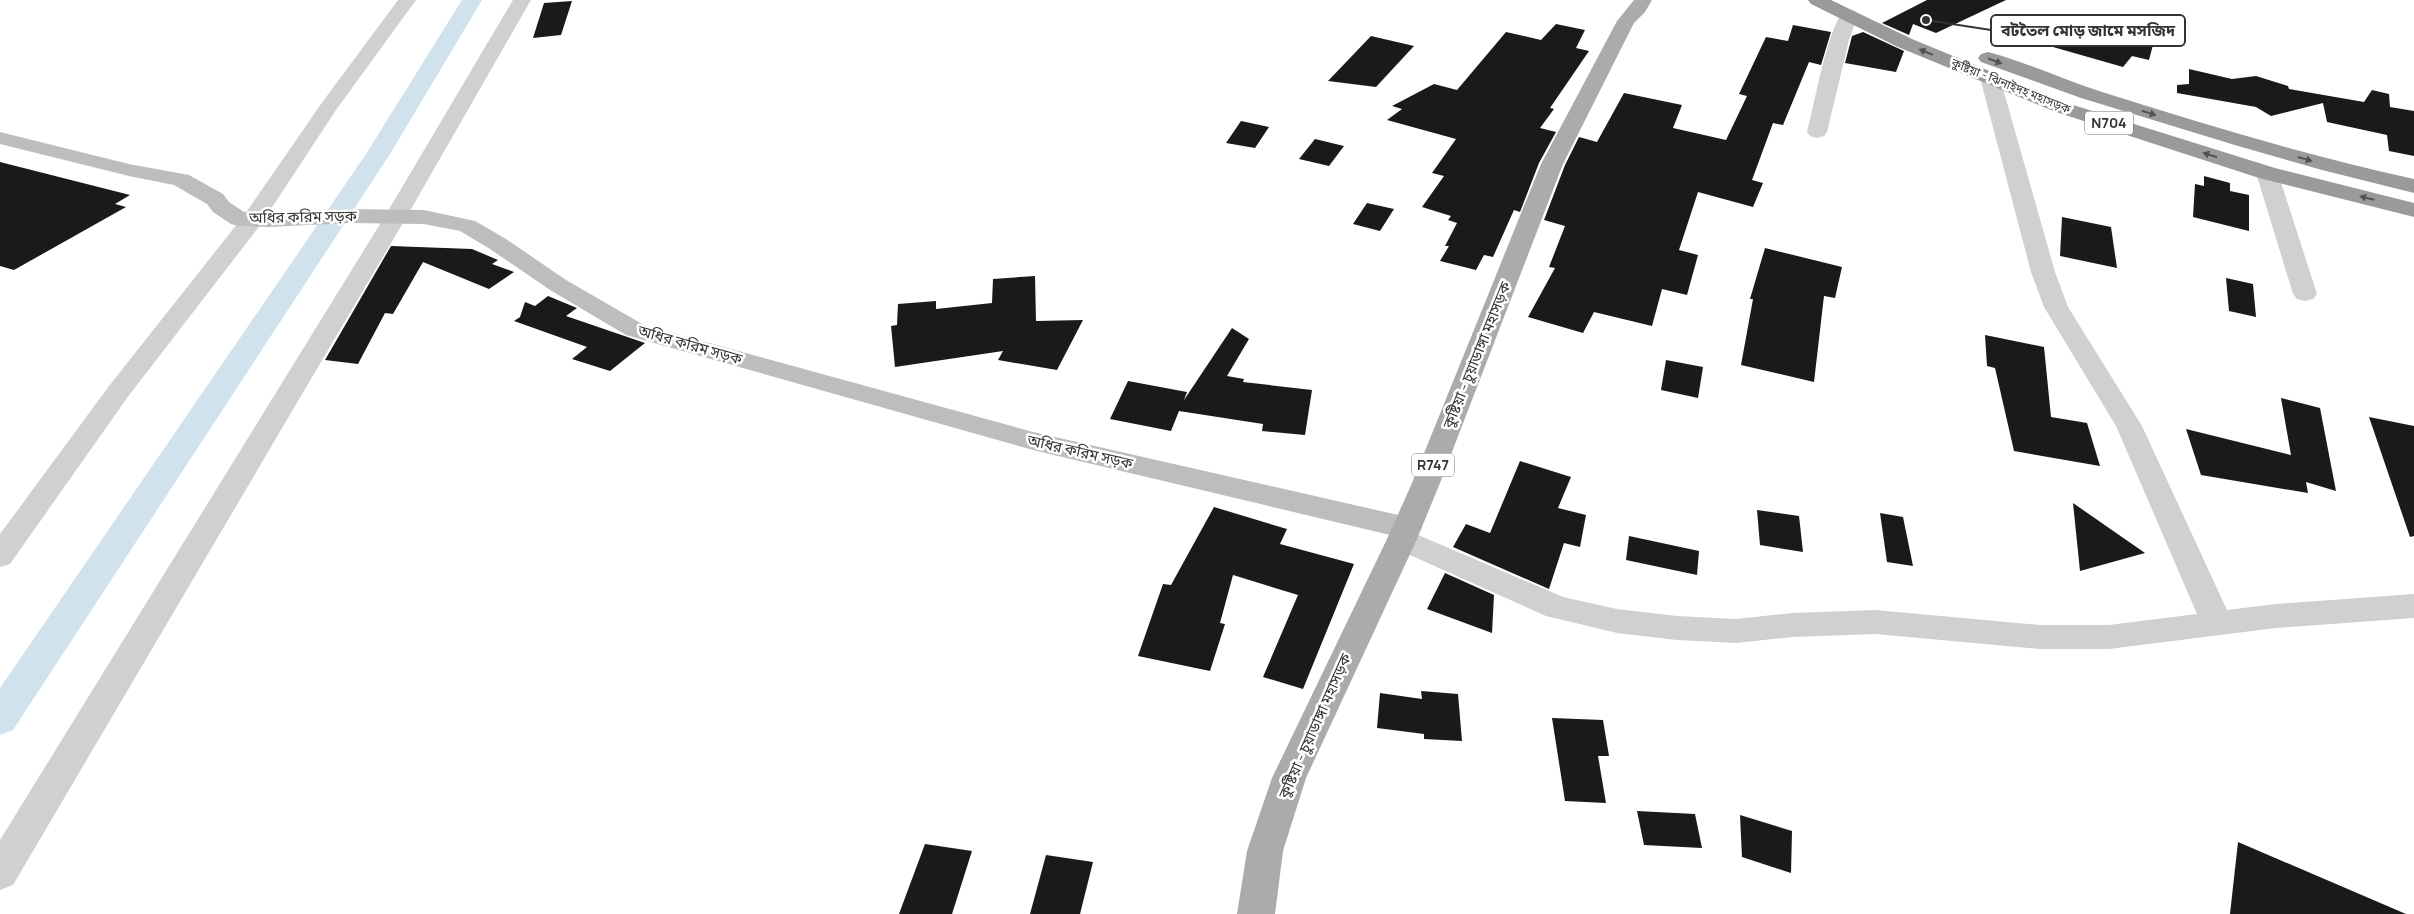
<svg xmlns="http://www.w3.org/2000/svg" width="2414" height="914" font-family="Manrope,'Noto Sans Bengali',sans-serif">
  <rect width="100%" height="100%" fill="#fff"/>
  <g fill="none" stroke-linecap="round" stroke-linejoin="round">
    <polygon fill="#cfe2ee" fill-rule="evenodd" points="462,0 482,0 390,154 13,730 0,735 0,688 366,154"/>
  </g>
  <g fill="#1a1a1a">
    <polygon points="1927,0 2006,0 1936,33 1913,24 1909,35 1882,23"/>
    <polygon points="572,1 561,35 533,38 544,3"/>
    <polygon points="2089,17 2126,33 2159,22 2149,60 2132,56 2123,67 2053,47 2088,22"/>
    <polygon points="1556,24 1585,30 1576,48 1589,51 1550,108 1554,109 1540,128 1556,132 1539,163 1520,212 1514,210 1493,257 1484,255 1476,270 1440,261 1449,246 1445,246 1457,223 1448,220 1451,216 1422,207 1444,176 1432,173 1456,139 1387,120 1402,109 1392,106 1434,84 1457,90 1506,32 1541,40"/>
    <polygon points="1793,25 1831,32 1821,65 1809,62 1783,125 1773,123 1752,180 1763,183 1753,207 1698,192 1679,250 1698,255 1687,295 1662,289 1652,326 1594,312 1583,333 1528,317 1555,268 1549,267 1565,226 1544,220 1565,165 1579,137 1597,142 1624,93 1682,105 1673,128 1726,140 1747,96 1739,94 1766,37 1788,41"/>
    <polygon points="1863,32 1904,51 1896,72 1845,63 1852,36"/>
    <polygon points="1371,36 1414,46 1376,87 1328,81"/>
    <polygon points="2189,69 2232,79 2256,76 2288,86 2289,89 2364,102 2372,90 2389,94 2390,107 2414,111 2414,156 2389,151 2387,135 2327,122 2323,103 2271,116 2256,107 2177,93 2177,85 2189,84"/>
    <polygon points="1241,121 1269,127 1255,148 1226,143"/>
    <polygon points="1315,139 1344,146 1329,166 1299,159"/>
    <polygon points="0,162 130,195 115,204 126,207 14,270 0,266"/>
    <polygon points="2204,176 2230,183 2230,191 2249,195 2249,231 2193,217 2195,184 2204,186"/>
    <polygon points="1367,203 1394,209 1380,231 1353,224"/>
    <polygon points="2062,217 2111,227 2117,268 2060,256"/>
    <polygon points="391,246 472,249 498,260 492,264 514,272 489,289 423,262 393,314 385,313 358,364 325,360"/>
    <polygon points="1765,248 1842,267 1835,298 1824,296 1814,382 1741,365 1753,299 1750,299"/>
    <polygon points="1035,276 1036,321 1083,320 1057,370 998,360 1003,351 895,367 891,326 897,325 898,304 936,301 936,309 992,303 993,279"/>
    <polygon points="2226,278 2253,284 2256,317 2229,311"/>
    <polygon points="548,296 577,308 566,316 645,343 610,371 572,359 587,347 514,321 520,317 525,302 535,306"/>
    <polygon points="1232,328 1249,339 1227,376 1244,379 1243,382 1312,390 1305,435 1262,431 1263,424 1179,411 1171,431 1110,419 1128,381 1187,392 1184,400"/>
    <polygon points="1985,335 2044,347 2051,417 2087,423 2100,466 2014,451 1995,368 1987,366"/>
    <polygon points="1666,360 1703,367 1698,398 1661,390"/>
    <polygon points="2281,398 2320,408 2336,491 2306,482 2308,493 2201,475 2186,429 2291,455"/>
    <polygon points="2369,417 2414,426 2414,536 2410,537"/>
    <polygon points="1520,461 1571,477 1558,508 1586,515 1580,547 1564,543 1549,589 1453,547 1466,524 1490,533"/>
    <polygon points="2073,503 2145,553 2080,571"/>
    <polygon points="1214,507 1287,529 1280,544 1354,564 1303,689 1263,677 1298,595 1233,575 1220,623 1225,624 1210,671 1138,656 1163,584 1171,585"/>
    <polygon points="1757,510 1799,516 1803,552 1760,545"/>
    <polygon points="1880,513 1903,517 1913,566 1887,562"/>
    <polygon points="1629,536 1699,551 1697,575 1626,560"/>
    <polygon points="1445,573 1494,595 1492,633 1427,609"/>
    <polygon points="1421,691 1458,694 1462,741 1424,739 1424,734 1377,728 1380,693 1422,699"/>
    <polygon points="1552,718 1603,720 1609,756 1598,756 1606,803 1565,801"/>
    <polygon points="1637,811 1695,814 1702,848 1644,845"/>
    <polygon points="1740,815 1792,831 1791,873 1742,857"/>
    <polygon points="2238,842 2406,914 2230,914"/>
    <polygon points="925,844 972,851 952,914 899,914"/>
    <polygon points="1046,855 1093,862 1080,914 1030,914"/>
  </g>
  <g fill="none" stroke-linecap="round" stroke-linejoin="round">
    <g fill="#d0d0d0" fill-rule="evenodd">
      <polygon points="398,0 416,0 336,110 261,224 127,398 10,564 0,567 0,534 109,386 245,214 321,104"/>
      <polygon points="513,0 531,0 407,216 13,885 0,890 0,840 385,216"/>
      <path d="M 1849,10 L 1855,11 L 1858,15 L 1849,40 L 1827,132 L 1824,136 L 1817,138 L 1810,136 L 1807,132 C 1815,102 1826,35 1843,11 Z"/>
      <polygon points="1990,72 1997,74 2000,78 2055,272 2068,307 2142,426 2227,610 2276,604 2414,594 2414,618 2276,628 2109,649 2040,649 1875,634 1793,637 1736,643 1677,640 1617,633 1546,616 1392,547 1387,539 1392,531 1402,528 1563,597 1617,609 1677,616 1736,619 1793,613 1875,610 2040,625 2109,625 2197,614 2116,426 2044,307 2031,272 1980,78 1983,74"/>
      <polygon points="2267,167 2275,168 2278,173 2317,294 2313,299 2305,301 2297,299 2293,294 2256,173 2259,168"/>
    </g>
    <polygon fill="#bdbdbd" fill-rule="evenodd" points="0,132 129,164 189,175 223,194 229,202 244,212 349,209 424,210 475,221 506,239 566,280 644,325 1033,432 1407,517 1417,520 1422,528 1417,536 1407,539 1033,450 626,335 550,290 490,249 460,231 424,224 349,223 268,227 239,226 231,224 213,212 207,204 174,185 129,176 0,144"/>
    <polygon fill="#ababab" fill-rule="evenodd" points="1634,0 1652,0 1645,12 1634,23 1563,164 1440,483 1417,539 1306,778 1283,851 1275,914 1237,914 1247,851 1272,778 1387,539 1412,483 1541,164 1617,21"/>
    <g fill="#9a9a9a" fill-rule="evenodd">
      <polygon points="1808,0 1831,0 1912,39 2070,104 2275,168 2414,203 2414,217 2259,178 2056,112 1898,47 1811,4"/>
      <path d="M 1988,52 C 2026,62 2062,79 2099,91 C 2203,124 2308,156 2414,179 L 2414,193 L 2322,170 L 2238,146 L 2081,98 L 1981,62 L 1978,58 L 1981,54 Z"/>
    </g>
  </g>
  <defs><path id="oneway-solid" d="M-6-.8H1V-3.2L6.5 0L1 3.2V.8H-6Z" transform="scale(1.25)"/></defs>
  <g fill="#525252">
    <use href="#oneway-solid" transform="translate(1926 52) rotate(-158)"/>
    <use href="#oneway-solid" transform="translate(1995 61) rotate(21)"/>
    <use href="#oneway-solid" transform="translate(2149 113) rotate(17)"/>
    <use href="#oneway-solid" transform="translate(2210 155) rotate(-162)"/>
    <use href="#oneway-solid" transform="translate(2305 159) rotate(16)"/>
    <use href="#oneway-solid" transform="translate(2367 198) rotate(-166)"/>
  </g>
  <g text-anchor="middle" stroke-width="5" stroke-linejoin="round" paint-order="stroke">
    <g font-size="12" fill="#333" stroke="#fff">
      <text transform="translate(2011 86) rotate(22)" y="4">কুষ্টিয়া - ঝিনাইদহ মহাসড়ক</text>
    </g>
    <g fill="#fff" stroke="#707070" stroke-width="1">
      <rect x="2085" y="111.5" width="48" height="23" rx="4"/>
      <rect x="1412" y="453.5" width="42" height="23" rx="4"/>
    </g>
    <g font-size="14" font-weight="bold" fill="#333">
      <text x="2109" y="128">N704</text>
      <text x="1433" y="470">R747</text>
    </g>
    <g font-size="15" fill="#333" stroke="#fff">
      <text transform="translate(303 217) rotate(-1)" y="5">অধির করিম সড়ক</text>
      <text transform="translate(690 345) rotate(16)" y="5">অধির করিম সড়ক</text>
      <text transform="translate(1477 355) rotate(-68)" y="5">কুষ্টিয়া - চুয়াডাঙ্গা মহাসড়ক</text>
      <text transform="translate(1080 452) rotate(13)" y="5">অধির করিম সড়ক</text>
      <text transform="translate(1315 726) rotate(-66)" y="5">কুষ্টিয়া - চুয়াডাঙ্গা মহাসড়ক</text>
    </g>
  </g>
  <path fill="none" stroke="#333" stroke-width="2" d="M1926 20L1991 30"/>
  <circle fill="#333" stroke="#fff" stroke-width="2" cx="1926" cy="20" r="5"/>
  <rect fill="#fff" stroke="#333" stroke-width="2" x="1991" y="15" width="194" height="31" rx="5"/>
  <g font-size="16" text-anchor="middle" font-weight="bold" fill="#333">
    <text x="2088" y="36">বটতৈল মোড় জামে মসজিদ</text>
  </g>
</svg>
